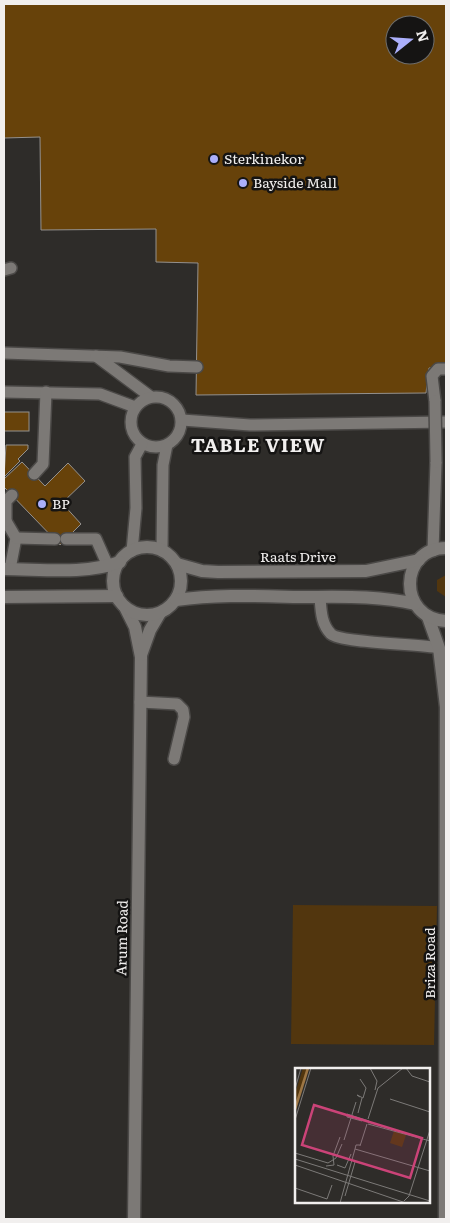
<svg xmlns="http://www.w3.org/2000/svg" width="450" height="1223" font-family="Literata,serif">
  <rect width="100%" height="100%" fill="#2e2c29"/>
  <g fill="#52360e">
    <polygon points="446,575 446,597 437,591 437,580"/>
    <polygon points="293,905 437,906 434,1045 291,1044"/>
  </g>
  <g fill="#67420a" stroke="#94918e" fill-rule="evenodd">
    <path d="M 4,4 L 446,4 L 446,367 L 429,368 L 426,393 L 196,395 L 198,263 L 156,262 L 156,229 L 41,230 L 40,137 L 4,138 ZM 395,25 L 425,25 L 425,55 L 395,55 Z"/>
    <rect x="4" y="412" width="25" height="19"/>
    <polygon points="6,445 28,445 28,449 18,459 20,461 4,477"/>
    <polygon points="22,462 45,486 68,463 85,481 62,503 81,524 60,545 4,487 4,479"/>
  </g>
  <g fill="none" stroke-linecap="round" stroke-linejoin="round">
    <g stroke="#4b4947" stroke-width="14">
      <g id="lane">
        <polyline points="4,270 11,268"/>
        <polyline points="4,353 120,357 169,366 197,367"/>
        <polyline points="96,356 151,397"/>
        <polyline points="4,392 100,394 135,407"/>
        <circle cx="156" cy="422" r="25"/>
        <polyline points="435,401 432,376 438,369 446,369"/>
        <polyline points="182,420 250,425 446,422"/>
        <polyline points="34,474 43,464 46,392"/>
        <polyline points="4,521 6,521 16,538 10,569"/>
        <polyline points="6,521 6,501 12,495"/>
        <polyline points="16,538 55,539"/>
        <polyline points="66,539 96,539 108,566"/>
        <polyline points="132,551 136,508 135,457 142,444"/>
        <polyline points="162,551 163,465 167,445"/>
        <polyline points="433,551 436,462"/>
        <path d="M 320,597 C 321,610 321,624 331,634 C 341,643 419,644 439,648"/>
        <polyline points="140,702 177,704 183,710 184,717 174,759"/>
      </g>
    </g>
    <g stroke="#4b4947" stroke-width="15">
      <g id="street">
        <polyline points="125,607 135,627 141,657 134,1219"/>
        <polyline points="428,617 439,648 446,707 445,1219"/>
        <polyline points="141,655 150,630 160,613"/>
      </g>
    </g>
    <g stroke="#4b4947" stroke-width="15">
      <g id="secondary">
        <circle cx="147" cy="581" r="34"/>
        <path d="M 446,548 C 399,548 397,618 446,621"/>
        <polyline points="177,564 202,571 218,572 366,571 419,560"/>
        <path d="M 4,569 C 41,569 84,575 120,562"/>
        <polyline points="4,597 117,596"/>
        <path d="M 176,600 C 217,594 258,596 299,597 C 338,597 377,595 415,604"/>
      </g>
    </g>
    <use href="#lane" stroke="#7c7976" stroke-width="11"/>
    <use href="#street" stroke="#7c7976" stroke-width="12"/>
    <use href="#secondary" stroke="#7c7976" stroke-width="12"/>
    <g stroke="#4b4947" stroke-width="14" stroke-linecap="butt">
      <polyline id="lane-bridge" points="435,401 436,462"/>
    </g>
    <use href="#lane-bridge" stroke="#7c7976" stroke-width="11"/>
  </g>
  <g fill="#abaffb" stroke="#151413" stroke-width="2">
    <circle cx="214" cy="159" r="5"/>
    <circle cx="243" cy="183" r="5"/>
    <circle cx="42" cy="504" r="5"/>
  </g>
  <g text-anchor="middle" stroke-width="5" stroke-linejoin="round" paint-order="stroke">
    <g font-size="14" fill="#f1efee" stroke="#151413" text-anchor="start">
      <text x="224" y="164">Sterkinekor</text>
      <text x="253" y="188">Bayside Mall</text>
      <text x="52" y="509">BP</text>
    </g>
    <g font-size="14" fill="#f1efee" stroke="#151413">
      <text x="298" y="562">Raats Drive</text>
      <text transform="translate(122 938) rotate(-89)" y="5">Arum Road</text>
      <text transform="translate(430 963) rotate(-90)" y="5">Briza Road</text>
    </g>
    <g font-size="19" font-weight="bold" letter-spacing="1" fill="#f1efee" stroke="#151413">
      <text x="258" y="452">TABLE VIEW</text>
    </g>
  </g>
  <g transform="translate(295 1068)">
    <rect width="135" height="135" fill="#2e2c29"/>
    <path d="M 8,0 L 14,0 L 0,45 L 0,26 ZM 99,63 L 111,67 L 107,79 L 95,75 Z" fill="#52360e"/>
    <path fill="none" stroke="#9d7644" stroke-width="2.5" d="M 0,41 L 13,0"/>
    <path fill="none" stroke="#7c7a78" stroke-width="1" d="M 75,0 L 82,13 L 80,22M 111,0 L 117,8 L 135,14M 0,21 L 6,0M 65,29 L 62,27 L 68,30 L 71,20 L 65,11M 95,31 L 135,44M 63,45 L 67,30M 73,51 L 83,20 L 108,0M 0,52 L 16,0M 67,53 L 52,49 L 52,46 L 74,53M 73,56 L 135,73M 49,72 L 61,34M 65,77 L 61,77 L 60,81 L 135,103M 65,78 L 72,56M 0,85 L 33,95 L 41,90 L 47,76M 0,91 L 135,133M 0,97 L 111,135M 42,97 L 50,100 L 56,86M 31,98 L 39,97 L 38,88 L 45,69M 0,120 L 32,131 L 37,117M 50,128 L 60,94M 109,133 L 114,128 L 135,62M 45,135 L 60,81"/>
    <path fill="#cb4378" fill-opacity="0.15" stroke="#cb4378" stroke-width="2.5" d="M 19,37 L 127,70 L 115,110 L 7,77 Z"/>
    <rect width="135" height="135" fill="none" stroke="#f1efee" stroke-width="2.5"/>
  </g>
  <rect width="450" height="1223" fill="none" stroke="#f1efee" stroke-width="10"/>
  <g transform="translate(410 40) rotate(73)"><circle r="24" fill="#151413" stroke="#6d6c6b"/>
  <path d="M0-4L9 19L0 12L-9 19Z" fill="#abaffb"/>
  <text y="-8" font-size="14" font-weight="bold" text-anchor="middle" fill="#f1efee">N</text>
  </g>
</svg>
